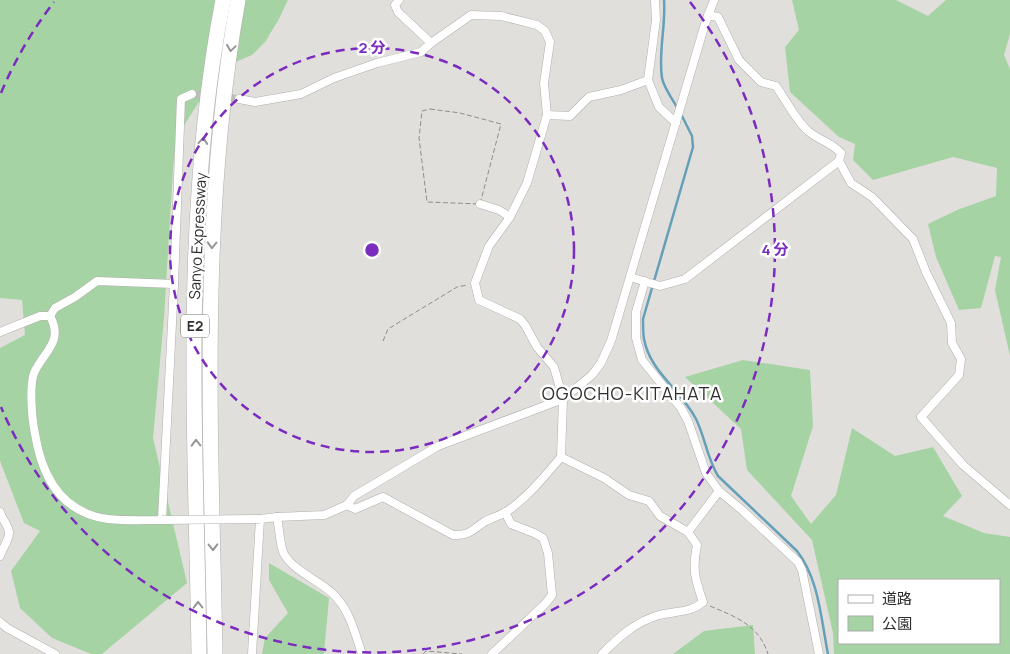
<svg xmlns="http://www.w3.org/2000/svg" width="1010" height="654" font-family="Manrope,'Noto Sans JP',sans-serif">
  <rect width="100%" height="100%" fill="#e1dfdc"/>
  <g fill="#a5d3a4" fill-rule="evenodd">
    <polygon points="0,0 288,0 279,19 265,42 252,55 233,63 211,83 176,138 173,169 164,318 153,438 187,583 102,654 91,654 52,638 20,608 11,571 40,531 24,523 0,461 0,348 25,335 22,300 0,298"/>
    <polygon points="792,0 896,0 928,16 946,0 1010,0 1010,34 1004,55 1010,69 1010,356 995,290 1001,257 995,256 981,308 959,310 936,257 928,224 957,210 996,196 997,168 953,157 873,180 853,160 855,144 839,137 790,92 785,47 799,30"/>
    <path d="M 743,360 L 810,370 L 813,426 L 791,496 L 811,524 L 836,495 L 852,428 L 895,456 L 933,447 L 962,496 L 943,516 L 984,533 L 1010,537 L 1010,654 L 834,654 L 833,633 L 812,540 L 747,470 L 741,429 L 685,377 ZM 839,580 L 999,580 L 999,643 L 839,643 Z"/>
    <polygon points="269,563 329,598 324,654 262,654 265,638 288,613 269,580"/>
    <polygon points="753,625 755,654 673,654 704,631"/>
  </g>
  <g fill="none" stroke-linecap="round" stroke-linejoin="round">
    <g stroke="#65a0b8" stroke-width="2.5">
      <path d="M 664,0 C 666,26 658,53 662,78 C 664,88 673,100 678,109"/>
      <path d="M 681,114 L 692,136 L 693,147 L 643,319 C 643,326 643,333 644,339 C 650,372 681,390 696,419 C 705,437 707,458 718,476 L 797,551 C 819,579 821,619 828,654"/>
    </g>
    <polyline stroke="#bdbcb9" stroke-width="8" stroke-dasharray="8 4" stroke-linecap="butt" points="192,94 239,99"/>
    <g stroke="#b1afad" stroke-width="9">
      <g id="street">
        <polyline points="399,0 395,5 398,12 431,43"/>
        <polyline points="655,0 656,20 648,80 659,107 676,123"/>
        <path d="M 708,15 L 718,17 L 739,60 L 761,82 L 776,86 C 785,99 796,120 808,131 C 820,141 831,142 841,153 L 839,161"/>
        <polyline points="239,99 255,102 301,94 334,78 377,63 421,52 431,43 471,15 501,16 537,25 545,31 550,42 544,83 547,115 527,183 510,217 499,210 480,204"/>
        <polyline points="547,115 570,116 589,97 621,90 648,80"/>
        <path d="M 510,217 L 489,246 L 475,283 L 479,300 L 520,319 L 525,325 L 537,347 L 554,367 L 563,399 L 561,457 L 604,478 L 629,495 L 649,501 L 660,516 L 688,532 L 697,545 C 692,569 695,579 703,602 C 691,613 674,611 659,615 C 635,622 619,637 602,654"/>
        <polyline points="630,277 660,286 685,279 839,161 851,183 872,197 913,239 926,272 951,323 952,343 961,359 959,375 921,417 963,465 1010,505"/>
        <polyline points="645,281 636,312 636,338 642,360 681,408 688,421 706,473 719,491 742,510 798,562 802,570 819,654"/>
        <path d="M 50,316 C 64,342 44,351 34,373 C 29,387 32,419 35,434 C 42,477 61,513 108,519 C 126,521 144,520 162,520 L 174,284 L 181,99 L 192,94"/>
        <polyline points="50,316 55,308 75,297 97,281 174,284"/>
        <polyline points="0,332 40,316 50,316"/>
        <path d="M 347,505 L 355,509 L 383,497 L 453,535 C 468,536 473,530 484,522 C 491,518 499,516 506,512 C 527,498 544,477 561,457"/>
        <path d="M 0,512 C 2,519 8,525 9,532 C 10,539 2,549 0,556"/>
        <path d="M 277,517 C 279,526 280,547 284,554 C 295,572 317,579 332,593 C 349,608 355,633 362,654"/>
        <polyline points="688,532 719,491"/>
        <polyline points="0,622 7,628 55,654"/>
        <polyline points="252,654 260,519 277,517 324,515 347,505 354,496 438,446 563,399 592,375 601,363 611,341 705,24 714,0"/>
        <polyline points="492,654 546,603 552,595 548,553 543,538 534,533 511,524 505,512"/>
      </g>
    </g>
    <g stroke="#b1afad" stroke-width="16">
      <g id="highway">
        <path d="M 199,654 C 196,437 181,215 223,0"/>
        <path d="M 215,654 C 211,435 199,217 238,0"/>
      </g>
    </g>
    <g stroke="#8f8e8c" stroke-width="1" stroke-dasharray="5 2.5" stroke-linecap="butt">
      <polygon points="430,109 460,113 501,124 480,204 427,202 419,138 422,111"/>
      <polyline points="383,341 388,329 457,287 467,285"/>
      <path d="M 710,606 C 736,617 759,625 768,654"/>
      <polyline points="423,654 426,651 462,654"/>
    </g>
    <use href="#street" stroke="#fff" stroke-width="8"/>
    <use href="#highway" stroke="#fff" stroke-width="15"/>
    <g stroke="#b1afad" stroke-width="9" stroke-linecap="butt">
      <polyline id="street-bridge" points="162,520 260,519"/>
    </g>
    <use href="#street-bridge" stroke="#fff" stroke-width="8"/>
  </g>
  <defs><path id="oneway-chevron" d="M-2-3.5L2.5 0L-2 3.5" fill="none" stroke-width="1.6" stroke-linecap="round" stroke-linejoin="round" transform="scale(1.25)"/></defs>
  <g stroke="#969696">
    <use href="#oneway-chevron" transform="translate(231 48) rotate(98)"/>
    <use href="#oneway-chevron" transform="translate(203 141) rotate(-85)"/>
    <use href="#oneway-chevron" transform="translate(212 245) rotate(92)"/>
    <use href="#oneway-chevron" transform="translate(196 443) rotate(-91)"/>
    <use href="#oneway-chevron" transform="translate(213 547) rotate(89)"/>
    <use href="#oneway-chevron" transform="translate(198 605) rotate(-91)"/>
  </g>
  <g fill="none" stroke="#7b2cbf" stroke-width="2.5" stroke-dasharray="9 6">
    <circle cx="372" cy="250" r="202"/>
    <path d="M1 93A403 403 0 0 1 54 2M690 2A403 403 0 1 1 1 407"/>
  </g>
  <g text-anchor="middle" stroke-width="5" stroke-linejoin="round" paint-order="stroke">
    <rect fill="#fff" stroke="#6d6d6c" stroke-width="1" x="181" y="314.5" width="28" height="23" rx="4"/>
    <g font-size="14" font-weight="bold" fill="#2e2e2d">
      <text x="195" y="331">E2</text>
    </g>
    <g font-size="15" fill="#2e2e2d" stroke="#fff">
      <text transform="translate(198 236) rotate(-87)" y="5">Sanyo Expressway</text>
    </g>
    <g font-size="18" letter-spacing="1" fill="#2e2e2d" stroke="#fff">
      <text x="632" y="400">OGOCHO-KITAHATA</text>
    </g>
  </g>
  <circle cx="372" cy="250" r="8" fill="#7b2cbf" stroke="#fff" stroke-width="2.5"/>
  <g font-size="15" text-anchor="middle" font-weight="bold" fill="#7b2cbf" stroke="#fff" stroke-width="5" stroke-linejoin="round" paint-order="stroke">
    <text x="372" y="53">2 分</text>
    <text x="775" y="255">4 分</text>
  </g>
  <rect x="838" y="579" width="162" height="65" fill="#ffffff" stroke="#ababab"/>
  <rect x="848" y="595" width="25" height="8" fill="#ffffff" stroke="#ababab"/>
  <text x="882" y="604" font-size="15" fill="#2e2e2d">道路</text>
  <rect x="848" y="616" width="25" height="15" fill="#a5d3a4" stroke="#ababab"/>
  <text x="882" y="629" font-size="15" fill="#2e2e2d">公園</text>
</svg>
